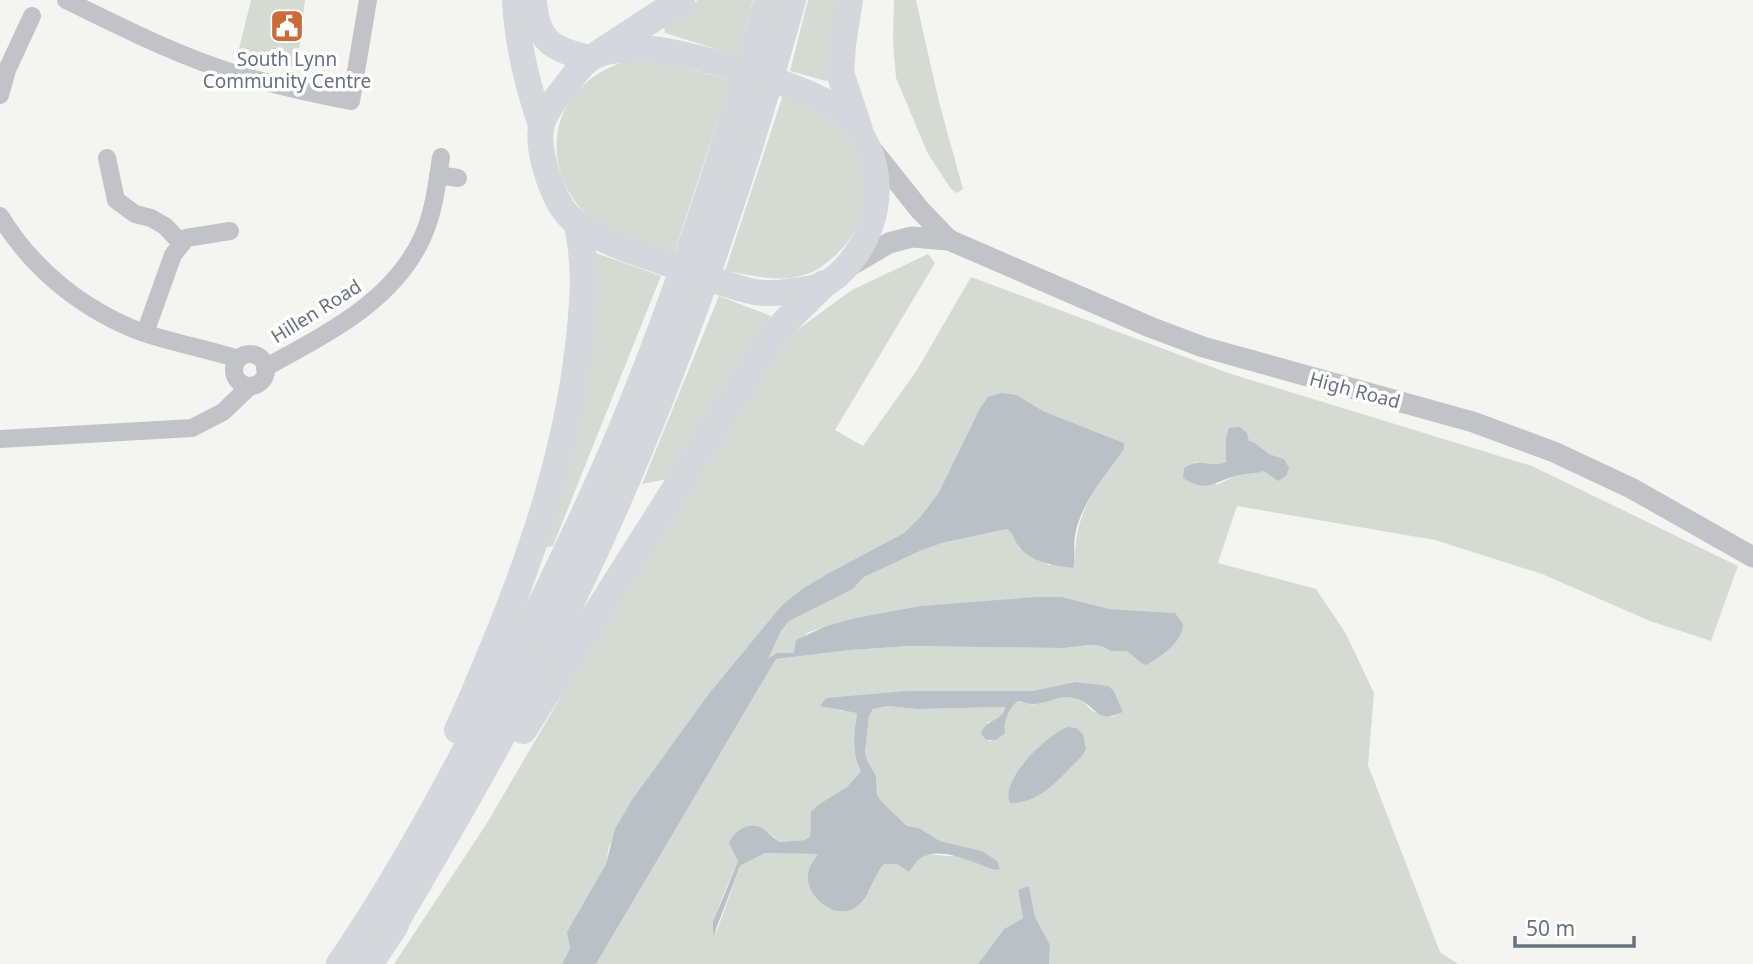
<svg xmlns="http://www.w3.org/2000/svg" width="1753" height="964" font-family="'Noto Sans',sans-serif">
  <rect width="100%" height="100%" fill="#f4f5f1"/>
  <g fill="#d5dbd3" fill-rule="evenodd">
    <polygon points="251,0 305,0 297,67 238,53"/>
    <polygon points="698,0 753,0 738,56 665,33 664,26"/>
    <polygon points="808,0 839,0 829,80 826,81 790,71"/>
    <polygon points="894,0 916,0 939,102 963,189 957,193 951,189 928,154 896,78 893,42"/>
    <path d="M 630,59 L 657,61 L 731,80 L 674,253 C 650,245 613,236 594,221 C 550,186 541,119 588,81 C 601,70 615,65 630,59 Z"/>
    <path d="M 783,95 C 798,103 828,114 839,126 C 874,164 873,220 836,255 C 826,263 817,272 804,275 C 779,283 751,275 725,271 Z"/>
    <polygon points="596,253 661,276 553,546 542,548"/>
    <path d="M 928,254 L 935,263 L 835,430 L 863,446 L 917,370 L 971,277 L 1228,373 L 1532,466 L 1738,566 L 1711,641 L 1650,621 L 1542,574 L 1435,540 L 1237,506 L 1218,563 L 1316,589 L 1345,632 L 1374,693 L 1368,765 L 1440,952 L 1458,964 L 1049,964 L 1050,945 L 1035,917 L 1029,887 L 1018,890 L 1023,918 L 1004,929 L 978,964 L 596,964 L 776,659 L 851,650 L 909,646 L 1064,648 L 1090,645 L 1101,646 L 1111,651 L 1127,651 L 1141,663 L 1175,613 L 1110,609 L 1062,597 L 920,606 L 855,618 L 826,626 L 807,633 L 794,654 L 767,661 L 781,631 L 789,621 L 853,589 L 864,577 L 920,551 L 942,543 L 1007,529 L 1013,533 L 1020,549 L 1049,565 L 1075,559 C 1075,510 1097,487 1124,449 L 1124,443 L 1043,411 L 1017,395 L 979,410 L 939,492 L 921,516 L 904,533 L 827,574 L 802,589 L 782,605 L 711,691 L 609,846 L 606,864 L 568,932 L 570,948 L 562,964 L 394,964 L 487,823 L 566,688 L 779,343 L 852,290 ZM 1226,437 L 1255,443 L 1269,454 L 1284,459 L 1264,471 L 1235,476 L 1217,485 L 1194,462 L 1219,465 L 1226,462 ZM 1075,682 L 1114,691 L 1123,712 L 1113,717 L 1092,711 L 1083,701 L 1073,697 L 1055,697 L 1033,705 L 1018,701 C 1008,709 1000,729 991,741 L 986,740 L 981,734 L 988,722 L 999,720 L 1005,707 L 917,709 L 887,706 L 873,709 L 869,716 L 865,753 L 867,760 L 876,776 L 877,794 L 881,801 L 907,826 L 919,828 L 940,841 L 982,851 C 973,853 962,857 953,856 C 928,856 927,847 909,872 L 897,864 L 884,864 L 878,870 L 869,892 L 812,862 L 819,854 L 765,853 L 740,866 L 718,928 L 713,935 C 713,908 743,851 756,826 L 764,829 L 780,842 L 805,840 L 810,838 C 810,800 821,807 846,788 C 851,783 856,776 861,771 C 851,753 854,732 857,713 L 852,710 L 838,711 L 907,691 L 1032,691 Z"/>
    <polygon points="719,296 771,316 673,478 642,484"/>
  </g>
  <g fill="#b9c1c6">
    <path d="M 1001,393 L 1017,395 L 1043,411 L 1124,443 L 1124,449 C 1106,475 1081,503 1075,535 C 1073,547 1076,557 1073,568 C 1056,566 1031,562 1020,548 C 1014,541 1015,535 1007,529 L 942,543 L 920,551 L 864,577 L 853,589 L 789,621 L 781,631 L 768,659 L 777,653 L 794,653 L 796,640 L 826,626 L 855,618 L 920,606 L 1036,597 L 1062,597 L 1110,609 L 1175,613 L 1183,624 C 1182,643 1162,655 1147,665 L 1141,663 L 1127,651 L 1111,651 L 1101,646 L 1090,645 L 1064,648 L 909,646 L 851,650 L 776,659 L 596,964 L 562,964 L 570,948 L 567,932 L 606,864 L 615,829 L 632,800 L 711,691 L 782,605 L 802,589 L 827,574 L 904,533 L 921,516 L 939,492 L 979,410 L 988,397 Z"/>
    <path d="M 1240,427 L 1247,433 L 1249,441 L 1255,443 L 1269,454 L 1284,459 L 1289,468 L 1286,476 L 1278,481 L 1264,471 C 1255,474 1246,473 1236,476 C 1214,481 1208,494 1183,478 L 1184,468 C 1203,456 1209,469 1226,462 L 1226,437 L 1229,428 Z"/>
    <path d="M 1075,682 L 1108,686 L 1114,691 L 1123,712 C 1094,726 1096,702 1074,698 C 1059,694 1049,703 1035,704 C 1030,705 1023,702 1018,701 C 1009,708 1003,722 1005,733 L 996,740 L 986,740 L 981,734 C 985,718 1002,723 1005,707 L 917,709 L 887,706 L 873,709 L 869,716 L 865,753 L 867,760 L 876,776 L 877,794 L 881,801 L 907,826 L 919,828 L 940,841 L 982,851 L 997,861 L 1000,869 L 995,870 C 976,864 945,847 925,856 C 917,859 914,866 909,872 L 897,864 L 884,864 C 871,878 871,899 853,909 C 833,919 805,895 808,874 C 809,866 814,860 818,854 L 765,853 L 740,866 L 713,937 L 713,922 L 738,861 L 729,843 C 734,831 748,821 762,828 C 768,831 772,838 780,842 L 805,840 L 810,837 L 811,812 L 818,805 L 847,787 L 861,771 C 851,753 854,733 857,713 L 820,706 L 826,698 L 907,691 L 1032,691 Z"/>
    <path d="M 1068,727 L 1076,728 L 1083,734 L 1086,749 L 1082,756 C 1060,777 1042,803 1010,803 C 999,780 1048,734 1068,727 Z"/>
    <polygon points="1029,886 1035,917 1050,945 1049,964 978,964 1004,929 1023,918 1018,890"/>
  </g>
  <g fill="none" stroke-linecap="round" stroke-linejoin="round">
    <g stroke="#c1c3c6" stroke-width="18">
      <path d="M 66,0 C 123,28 180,57 240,75 C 277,86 314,94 351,101 L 368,0"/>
      <polyline points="0,95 7,70 32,16"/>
      <polyline points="107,158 116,200 135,214 151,218 165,226 182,244"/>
      <polyline points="438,175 458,178"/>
      <path d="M 0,216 C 33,270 84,311 144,333 C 174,343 207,349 238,359"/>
      <polyline points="145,333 173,255 186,238 230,231"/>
      <circle cx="250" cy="370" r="16"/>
      <path d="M 265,368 C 325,334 394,302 423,236 C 434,211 437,184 441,157"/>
      <polyline points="0,439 192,428 223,412 250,386"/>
    </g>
    <g stroke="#c1c3c6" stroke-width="21">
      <polyline points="869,146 920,210 949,240"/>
      <polyline points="850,266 889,243 912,237 949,240 1150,327 1203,347 1473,422 1554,452 1631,488 1753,557"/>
    </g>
    <g stroke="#d4d7db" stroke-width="26">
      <path d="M 515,0 C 517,43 527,84 541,125"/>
      <path d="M 534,0 C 536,41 553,50 590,58"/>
      <path d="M 644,48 C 686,51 812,86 843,113 C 887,153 886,217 851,261 C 844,270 834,280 823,285 C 814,288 802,290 792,291 C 780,293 767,294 755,292 C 730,287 705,276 680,268 C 645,255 592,242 567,214 C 552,197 535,146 542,124 C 546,110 558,96 567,84 C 575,74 584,60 597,55 C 610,49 629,50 644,48 Z"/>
    </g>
    <g stroke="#d4d7db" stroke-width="28">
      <polyline points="849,0 842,44 840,73 859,130"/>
      <polyline points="600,53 681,0"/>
      <path d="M 458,730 C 471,703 482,675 494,647 C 534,550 567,451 579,346 C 584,301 587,269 578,225"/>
      <polyline points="523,730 771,338 786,321 824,284"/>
      <path d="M 385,939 C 444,839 503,738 555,634 C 656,432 732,218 792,0"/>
      <path d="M 340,964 C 395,884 442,797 487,711 C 529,631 569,550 606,467 C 672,316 723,158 768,0"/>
      <polyline points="369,964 395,925"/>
    </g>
  </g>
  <defs>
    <g id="civic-square" transform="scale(1.75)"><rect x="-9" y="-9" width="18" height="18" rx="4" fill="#ce6938" stroke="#fff"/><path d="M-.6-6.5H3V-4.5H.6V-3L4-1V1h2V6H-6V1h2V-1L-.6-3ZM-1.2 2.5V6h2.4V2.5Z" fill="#fff"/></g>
  </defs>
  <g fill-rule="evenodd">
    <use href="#civic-square" x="287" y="26"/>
  </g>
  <g text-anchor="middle" stroke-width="7" stroke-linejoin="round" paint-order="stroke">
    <g font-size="19" fill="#67727f" stroke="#fff">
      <text x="287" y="66">South Lynn<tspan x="287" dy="22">Community Centre</tspan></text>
    </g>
    <g font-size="19" fill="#67727f" stroke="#fff">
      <text transform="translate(316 311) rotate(-32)" y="7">Hillen Road</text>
      <text transform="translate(1355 390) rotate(15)" y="7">High Road</text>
    </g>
  </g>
  <path d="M1515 936v10h119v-10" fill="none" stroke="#67727f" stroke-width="3.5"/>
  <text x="1526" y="936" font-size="21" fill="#67727f" stroke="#ffffff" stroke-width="5" paint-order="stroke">50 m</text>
</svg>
